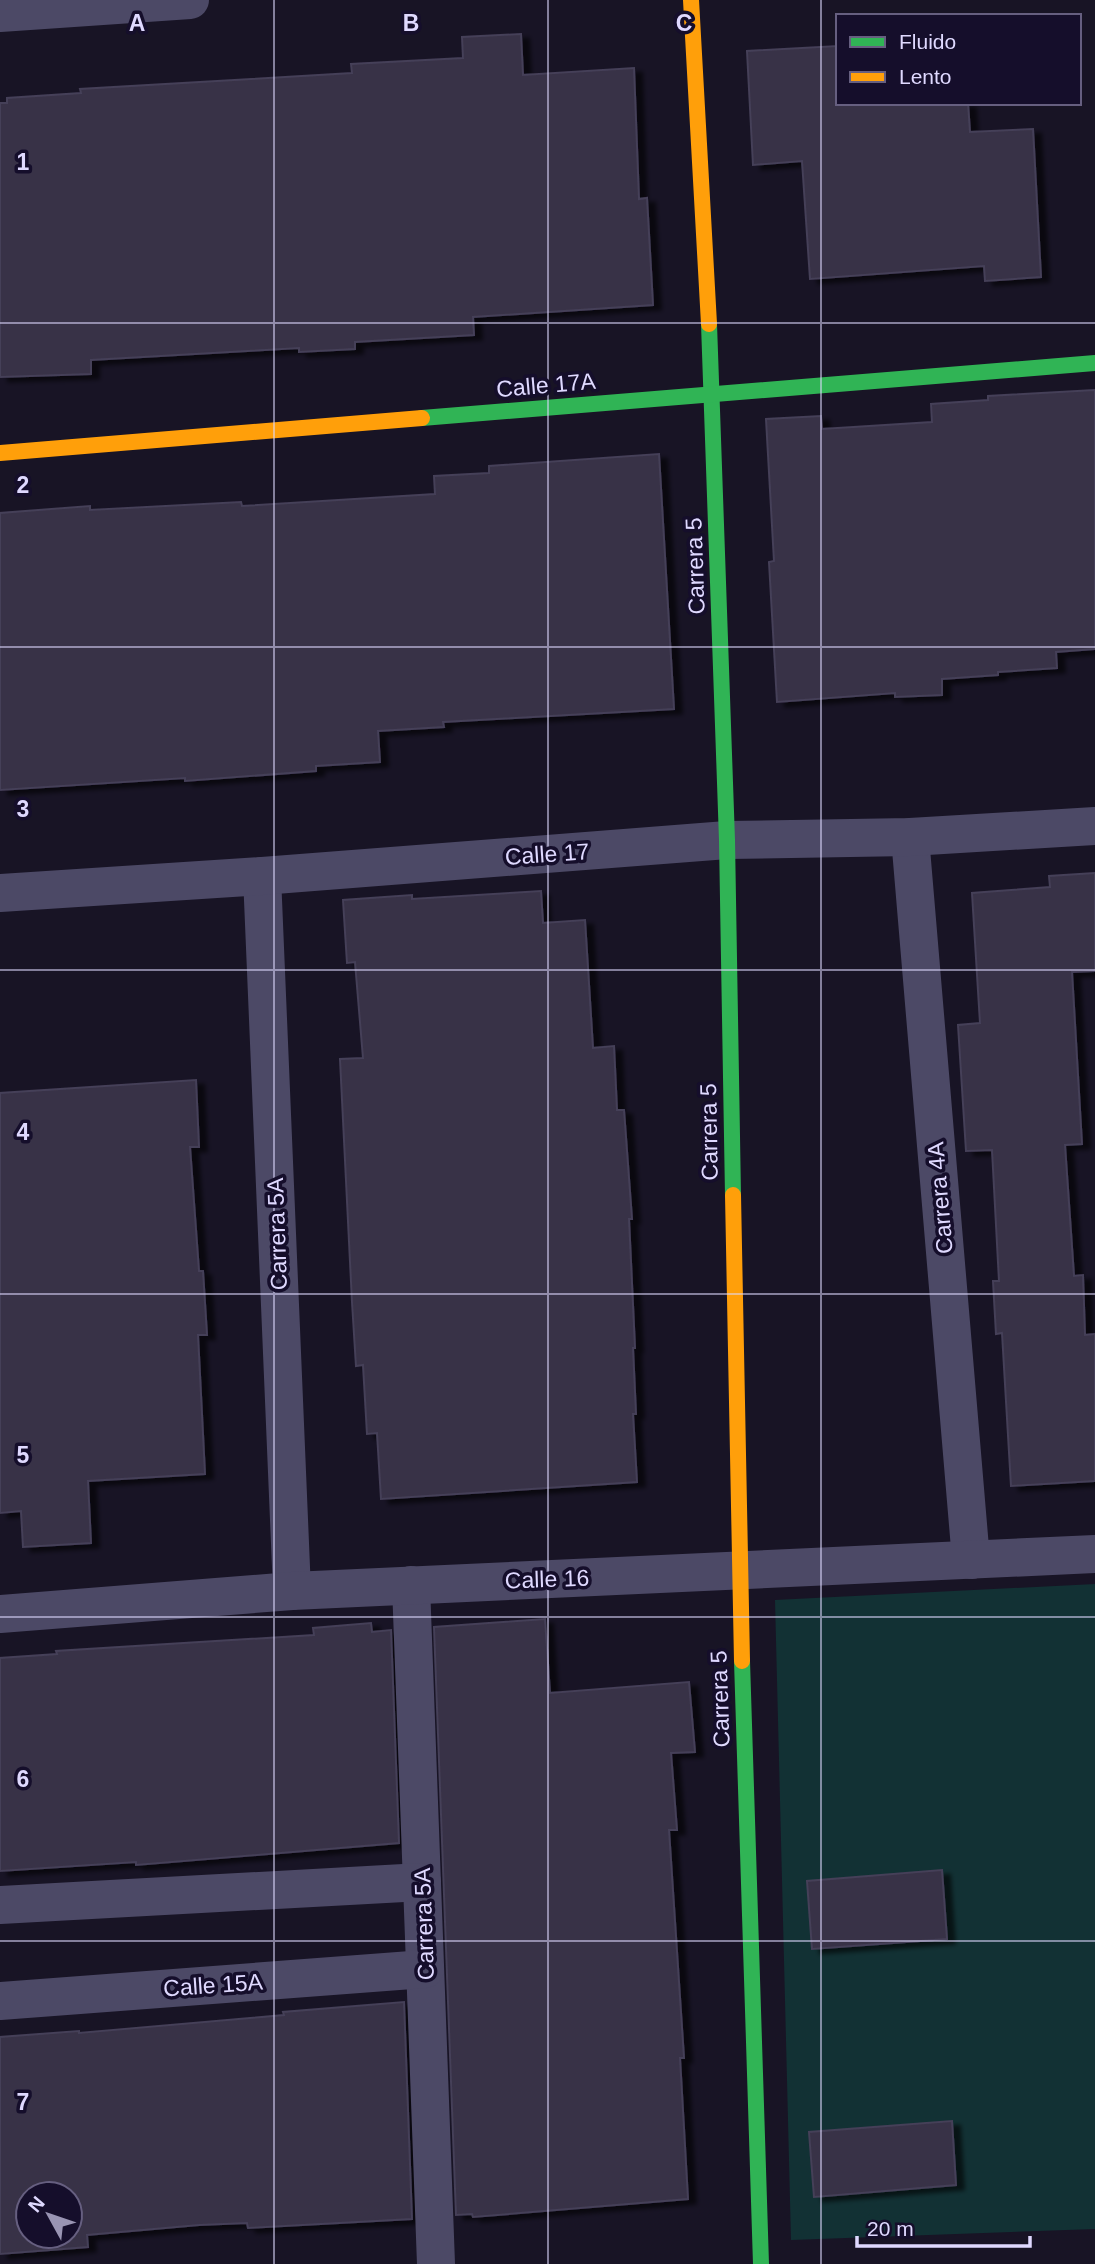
<svg xmlns="http://www.w3.org/2000/svg" width="1095" height="2264" font-family="Helvetica,sans-serif">
  <defs>
    <filter id="shadow"><feDropShadow dx="8" dy="4.5" stdDeviation="2" flood-color="#0009"/></filter>
  </defs>
  <rect width="100%" height="100%" fill="#181425"/>
  <polygon fill="#123134" points="1095,1584 1095,2229 791,2240 775,1600"/>
  <g fill="#383246" stroke="#453f58" stroke-width="2" fill-rule="evenodd" filter="url(#shadow)">
    <polygon points="521,34 523,75 634,68 639,199 647,198 653,305 473,317 474,335 355,342 355,349 299,352 299,348 91,360 91,374 0,377 0,103 7,103 7,98 81,93 80,89 352,73 351,64 463,58 462,37"/>
    <polygon points="838,46 838,103 968,103 970,132 1033,129 1041,277 985,281 984,266 810,279 802,161 753,165 747,51"/>
    <polygon points="1095,390 1095,649 1056,652 1057,668 998,672 998,675 942,679 942,695 895,697 895,693 777,702 769,562 774,561 766,419 821,416 822,429 932,422 931,404 988,400 988,396"/>
    <polygon points="659,454 674,709 443,722 444,727 378,731 380,762 316,766 316,771 185,781 185,778 0,790 0,513 90,506 90,510 241,502 242,506 435,494 434,476 489,473 489,466"/>
    <polygon points="1095,873 1095,971 1072,972 1082,1144 1065,1145 1074,1276 1083,1275 1085,1335 1095,1334 1095,1481 1011,1486 1002,1333 996,1334 993,1281 999,1281 992,1150 966,1151 958,1025 980,1023 972,893 1050,887 1049,876"/>
    <polygon points="541,891 543,923 585,920 593,1048 614,1046 617,1110 624,1110 632,1219 629,1219 635,1348 633,1348 636,1414 633,1414 637,1482 381,1499 377,1433 367,1434 363,1365 356,1366 352,1302 340,1059 363,1058 355,962 347,963 343,900 412,895 412,899"/>
    <polygon points="196,1080 199,1147 190,1147 199,1271 203,1271 207,1335 198,1335 205,1474 88,1481 91,1543 23,1547 21,1511 0,1513 0,1093"/>
    <polygon points="545,1619 550,1693 689,1682 695,1752 671,1753 677,1830 669,1830 684,2058 680,2058 688,2199 473,2217 472,2214 456,2215 434,1627"/>
    <polygon points="371,1623 372,1632 391,1630 399,1843 136,1865 136,1862 0,1871 0,1658 57,1654 56,1651 314,1635 313,1628"/>
    <polygon points="942,1870 947,1939 812,1949 807,1881"/>
    <path d="M 404,2002 L 412,2219 L 248,2228 L 247,2223 L 199,2225 L 87,2235 L 88,2247 L 0,2254 L 0,2037 L 79,2031 L 79,2033 L 284,2015 L 283,2012 ZM 28,2194 L 70,2194 L 70,2236 L 28,2236 Z"/>
    <polygon points="952,2121 956,2185 814,2197 809,2132"/>
  </g>
  <g fill="none" stroke-linecap="round" stroke-linejoin="round">
    <g stroke="#4c4966" stroke-width="38">
      <polyline points="0,13 190,0"/>
      <polyline points="910,837 971,1560"/>
      <polyline points="262,876 292,1591"/>
      <polyline points="0,893 262,876 727,840 910,837 1095,826"/>
      <polyline points="411,1585 436,2264"/>
      <polyline points="0,1614 292,1591 1095,1554"/>
      <polyline points="0,1905 422,1882"/>
      <polyline points="0,2001 425,1969"/>
    </g>
    <g stroke="#30b455" stroke-width="16">
      <polyline points="709,324 727,840 733,1195"/>
      <polyline points="422,418 1095,363"/>
      <polyline points="742,1661 761,2264"/>
    </g>
    <g stroke="#ff9f0a" stroke-width="16">
      <polyline points="691,0 709,324"/>
      <polyline points="0,453 422,418"/>
      <polyline points="733,1195 742,1661"/>
    </g>
  </g>
  <path fill="none" stroke="#dfd9ff" stroke-width="2" stroke-opacity="0.55" d="M 274,0 L 274,2264M 548,0 L 548,2264M 821,0 L 821,2264M 0,323 L 1095,323M 0,647 L 1095,647M 0,970 L 1095,970M 0,1294 L 1095,1294M 0,1617 L 1095,1617M 0,1941 L 1095,1941"/>
  <g text-anchor="middle" stroke-width="7" stroke-linejoin="round" paint-order="stroke">
    <g font-size="23" fill="#dfd9ff" stroke="#150e2b">
      <text transform="translate(546 385) rotate(-5)" y="8">Calle 17A</text>
      <text transform="translate(695 566) rotate(-92)" y="8">Carrera 5</text>
      <text transform="translate(547 854) rotate(-4)" y="8">Calle 17</text>
      <text transform="translate(709 1132) rotate(-91)" y="8">Carrera 5</text>
      <text transform="translate(940 1198) rotate(-95)" y="8">Carrera 4A</text>
      <text transform="translate(277 1234) rotate(-92)" y="8">Carrera 5A</text>
      <text transform="translate(547 1579) rotate(-2)" y="8">Calle 16</text>
      <text transform="translate(720 1699) rotate(-92)" y="8">Carrera 5</text>
      <text transform="translate(424 1924) rotate(-92)" y="8">Carrera 5A</text>
      <text transform="translate(213 1985) rotate(-4)" y="8">Calle 15A</text>
    </g>
  </g>
  <g font-size="23" text-anchor="middle" font-weight="bold" fill="#dfd9ff" stroke="#150e2b" stroke-width="7" stroke-linejoin="round" paint-order="stroke">
    <text x="137" y="31">A</text>
    <text x="411" y="31">B</text>
    <text x="684" y="31">C</text>
    <text x="23" y="170">1</text>
    <text x="23" y="493">2</text>
    <text x="23" y="817">3</text>
    <text x="23" y="1140">4</text>
    <text x="23" y="1463">5</text>
    <text x="23" y="1787">6</text>
    <text x="23" y="2110">7</text>
  </g>
  <rect x="836" y="14" width="245" height="91" fill="#150e2b" stroke="#665f80" stroke-width="2"/>
  <rect x="850" y="37" width="35" height="10" fill="#30b455" stroke="#665f80" stroke-width="2"/>
  <text x="899" y="49" font-size="21" fill="#dfd9ff">Fluido</text>
  <rect x="850" y="72" width="35" height="10" fill="#ff9f0a" stroke="#665f80" stroke-width="2"/>
  <text x="899" y="84" font-size="21" fill="#dfd9ff">Lento</text>
  <g transform="translate(49 2215) rotate(310)"><circle r="33" fill="#150e2b" stroke="#665f80" stroke-width="2"/>
  <path d="M0-5L12 26L0 18L-12 26Z" fill="#9994b3"/>
  <text y="-10" font-size="19" font-weight="bold" text-anchor="middle" fill="#dfd9ff">N</text>
  </g>
  <path d="M857 2236v10h173v-10" fill="none" stroke="#dfd9ff" stroke-width="3.5"/>
  <text x="867" y="2236" font-size="21" fill="#dfd9ff" stroke="#150e2b" stroke-width="5" paint-order="stroke">20 m</text>
</svg>
